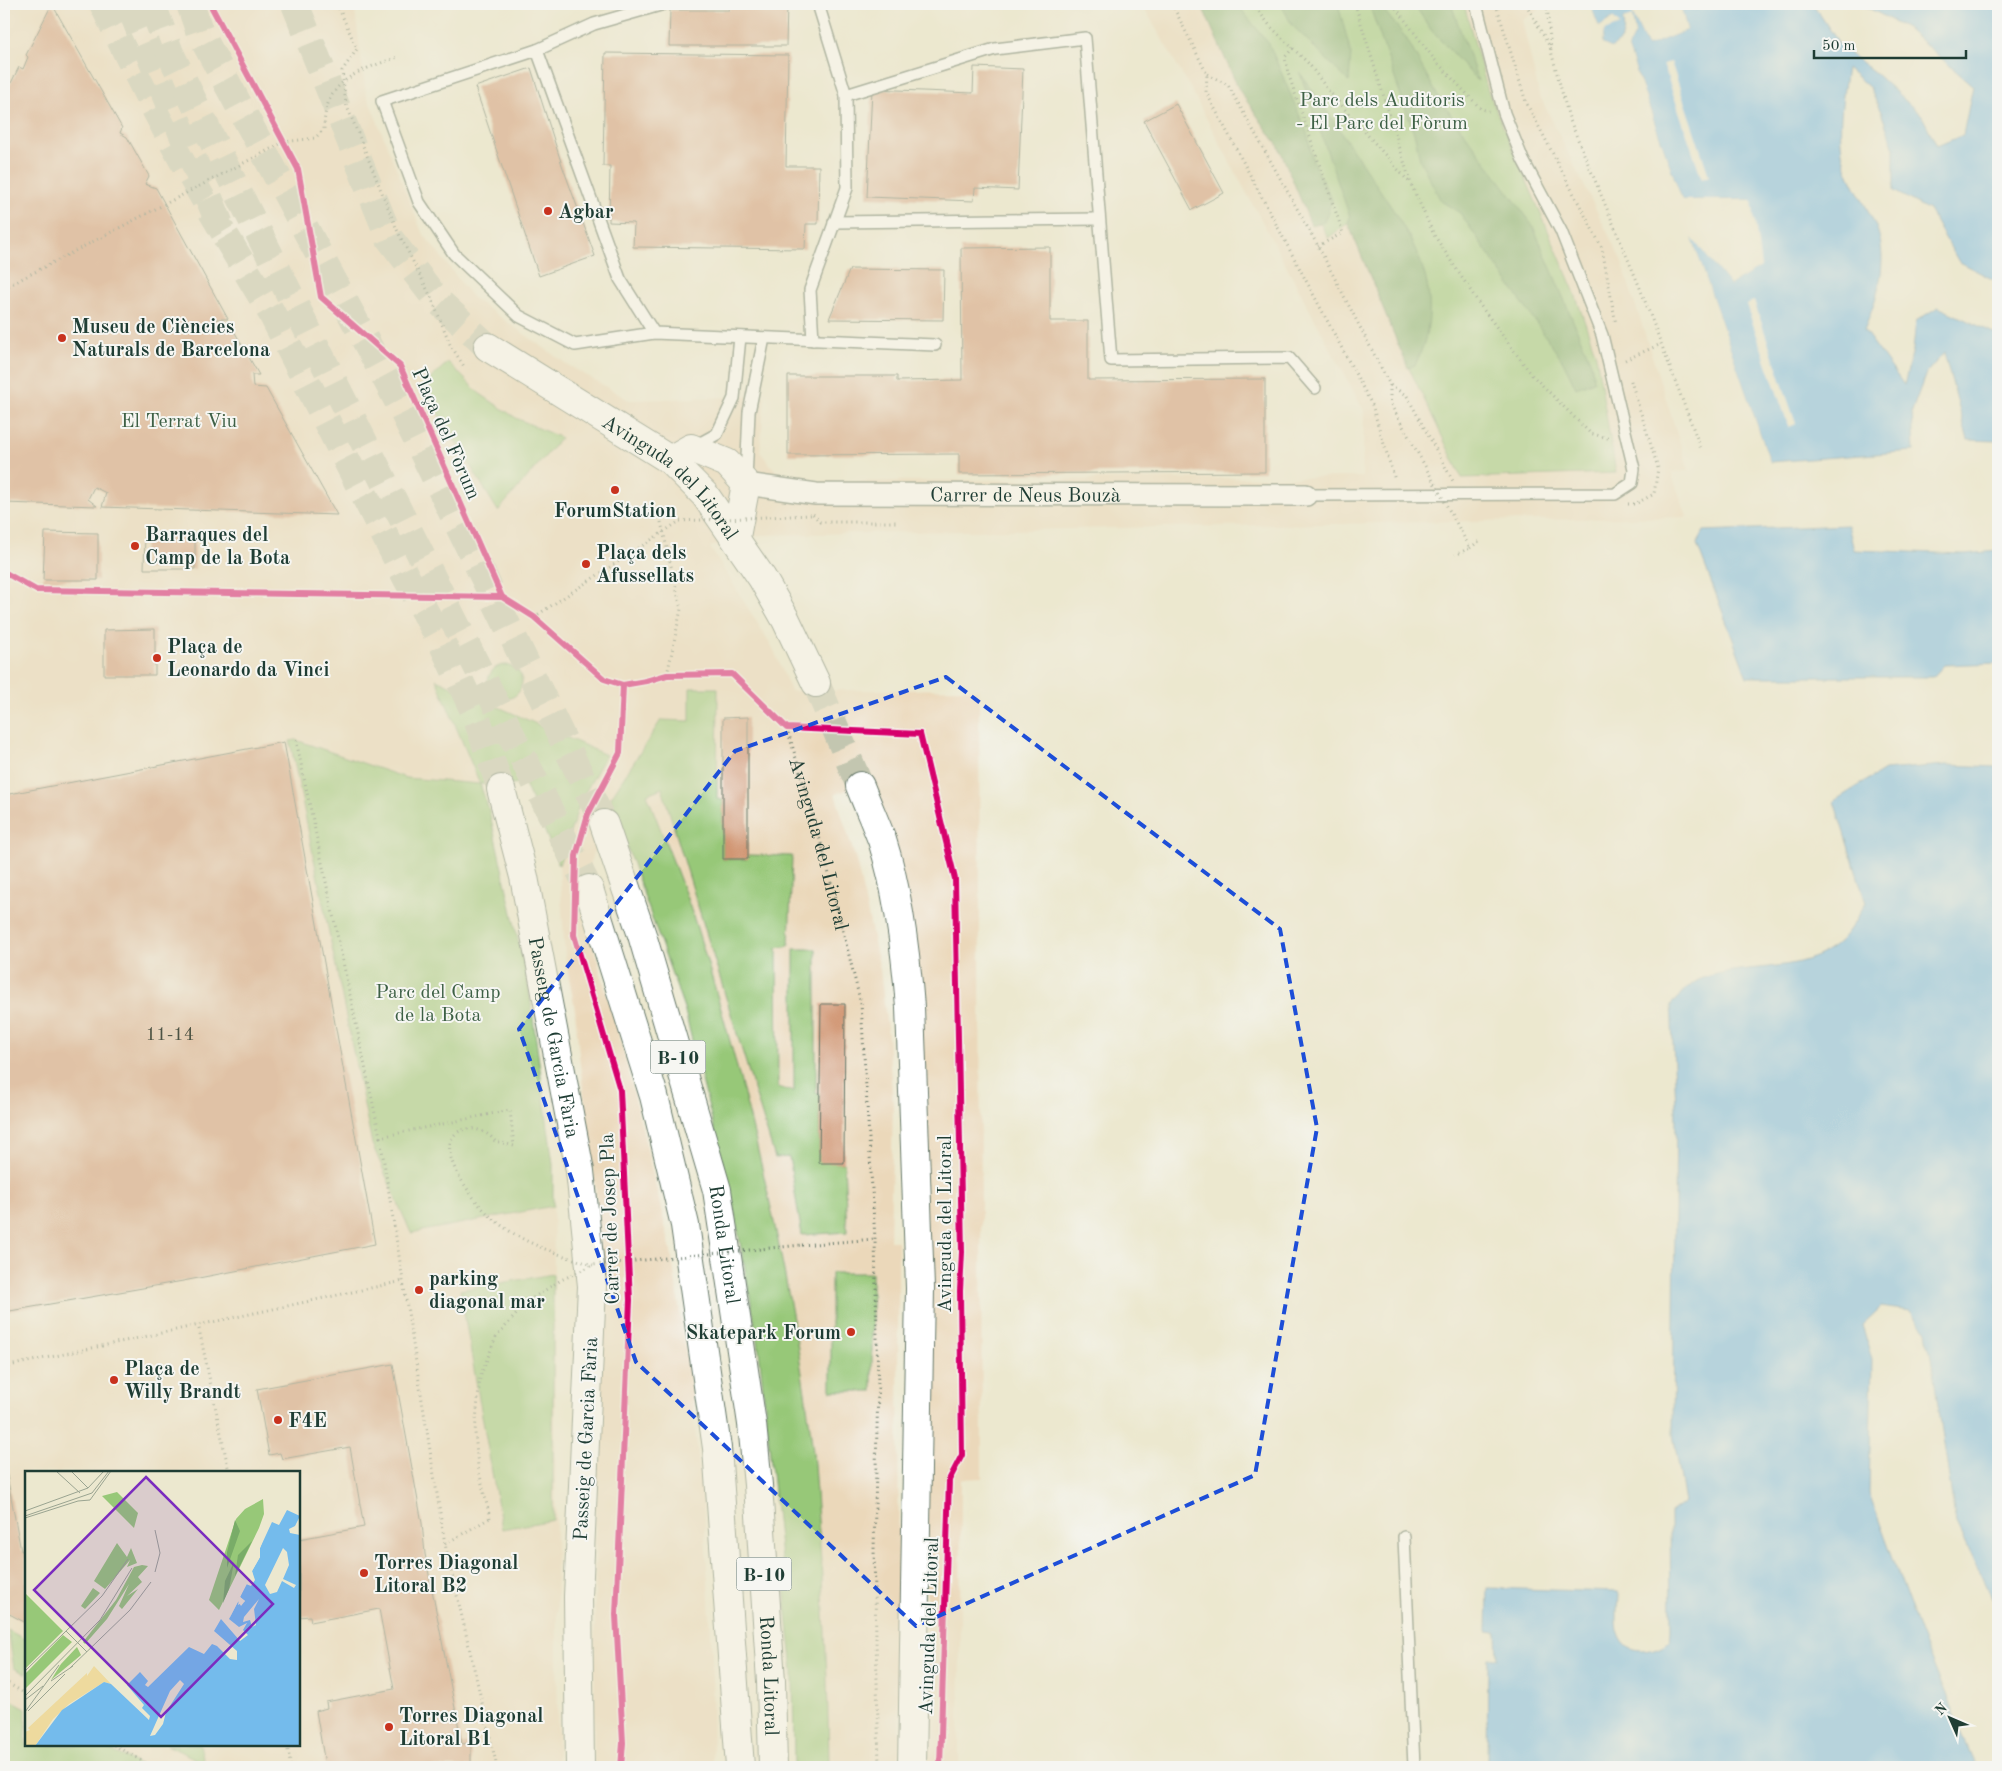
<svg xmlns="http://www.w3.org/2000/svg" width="2002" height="1771" font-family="'Old Standard TT',serif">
  <rect width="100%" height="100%" fill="#f6f6f2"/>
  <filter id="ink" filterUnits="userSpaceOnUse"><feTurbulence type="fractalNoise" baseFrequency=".02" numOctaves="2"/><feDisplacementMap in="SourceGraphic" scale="10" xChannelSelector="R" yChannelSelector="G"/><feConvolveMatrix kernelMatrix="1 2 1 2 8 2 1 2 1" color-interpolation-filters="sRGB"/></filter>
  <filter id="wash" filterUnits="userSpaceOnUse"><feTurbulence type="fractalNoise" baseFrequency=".0096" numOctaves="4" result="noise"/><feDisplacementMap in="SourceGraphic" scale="20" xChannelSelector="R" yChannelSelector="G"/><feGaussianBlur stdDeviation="1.12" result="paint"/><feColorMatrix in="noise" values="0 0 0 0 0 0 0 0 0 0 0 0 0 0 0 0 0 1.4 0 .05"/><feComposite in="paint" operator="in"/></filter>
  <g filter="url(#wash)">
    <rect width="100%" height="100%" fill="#ece8cf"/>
    <path fill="#ebd8ba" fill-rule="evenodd" d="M 4,4 L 354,4 L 366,93 L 422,232 L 473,298 L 568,365 L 629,400 L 765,396 L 760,452 L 785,482 L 1362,477 L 1364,411 L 1189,86 L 1142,4 L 1535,4 L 1539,11 L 1522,20 L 1539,94 L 1621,260 L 1689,471 L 1671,472 L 1687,517 L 761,535 L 710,547 L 773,648 L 791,691 L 979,689 L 982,1478 L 961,1479 L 959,1767 L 927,1767 L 925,1132 L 915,978 L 874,781 L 835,794 L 856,860 L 880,969 L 888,1037 L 893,1105 L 890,1241 L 898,1241 L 899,1767 L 794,1767 L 793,1671 L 758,1341 L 733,1204 L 684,1008 L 610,800 L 589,866 L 592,941 L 626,1061 L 671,1251 L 690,1381 L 704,1513 L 712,1654 L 713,1767 L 594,1767 L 597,1269 L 601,1233 L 580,1064 L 575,1010 L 565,955 L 559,865 L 525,784 L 481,784 L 489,810 L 529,989 L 553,1164 L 558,1767 L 4,1767 ZM 26,1472 L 299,1472 L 299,1745 L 26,1745 Z"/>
    <g fill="#97c878" stroke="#5b8256">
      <polygon points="1211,4 1464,4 1488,91 1574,291 1596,355 1616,473 1462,478 1400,349 1348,223 1328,238 1231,52"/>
      <polygon points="448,362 479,393 516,418 561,438 498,511 422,387"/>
      <circle cx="505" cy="682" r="17"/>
      <polygon points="436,679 606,755 581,800 559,865 525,784 480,784 489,810 529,989 553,1164 553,1206 411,1233 372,1144 290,741 296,740 406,778 480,784"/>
      <path d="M 690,688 L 718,688 L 717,799 L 723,800 L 723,859 L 747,859 L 748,855 L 792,856 L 789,946 L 777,948 L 778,1087 L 794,1092 L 794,949 L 816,949 L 816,1092 L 820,1094 L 819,1162 L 844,1163 L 847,1232 L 802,1235 L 789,1157 L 775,1158 L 662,788 L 647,794 C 663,837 682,881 696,925 C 747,1089 787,1258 810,1428 C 814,1454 815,1481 817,1507 C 824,1594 828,1680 829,1767 L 794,1767 L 793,1671 L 758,1341 L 733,1204 L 684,1008 L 610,799 L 661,720 L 690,721 Z"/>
      <rect x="831" y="1273" width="41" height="118"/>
      <polygon points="553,1274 553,1520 502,1529 460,1290"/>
      <polygon points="8,1630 26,1640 26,1674 14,1668"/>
      <polygon points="4,1696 26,1708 26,1745 101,1745 144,1767 7,1767 4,1749"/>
      <polygon points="167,1745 200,1745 204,1763"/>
    </g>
    <g fill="#79ac68" stroke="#4c744e">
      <polygon points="1201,4 1237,4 1269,44 1307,133 1313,162 1332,200 1324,222 1311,225 1279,147 1239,90"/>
      <polygon points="1281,4 1338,4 1351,54 1349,82 1292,25"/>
      <polygon points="1369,4 1379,4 1406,38 1440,100 1532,224 1591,363 1594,381 1576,388 1564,363 1460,213 1441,201 1420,160 1415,136"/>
      <polygon points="1414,4 1451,4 1478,81 1431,30"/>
      <path d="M 1300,73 C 1323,105 1345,138 1367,171 C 1408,232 1453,289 1415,365 L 1408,368 L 1348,223 L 1350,217 Z"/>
    </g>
    <g fill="#74bbec" stroke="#4a7c90">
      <path d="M 1590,4 L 1628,4 L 1647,46 L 1687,30 L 1680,4 L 1813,4 L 1842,48 L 1874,72 L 1922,116 L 1937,146 L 1963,135 L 1973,86 L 1908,29 L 1861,4 L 1998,4 L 1998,282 L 1959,262 L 1929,210 L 1894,191 L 1894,148 L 1881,112 L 1870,88 L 1847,68 C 1843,93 1838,127 1842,152 C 1847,180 1867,204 1877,229 C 1889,263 1877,299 1864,330 L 1904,385 L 1913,350 L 1916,321 L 1938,307 L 1998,335 L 1998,441 L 1968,440 L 1944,353 L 1926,373 L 1912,411 L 1914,451 L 1770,462 L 1691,236 L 1730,285 L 1760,267 L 1751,200 L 1682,200 L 1628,48 L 1635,34 L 1632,17 L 1623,19 C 1625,33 1623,41 1611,48 L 1602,44 L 1604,30 L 1619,25 L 1613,18 L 1599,27 Z"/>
      <polygon points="1848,525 1854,550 1965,554 1998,551 1998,663 1944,665 1933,677 1747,677 1697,544 1704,531"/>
      <path d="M 1946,765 L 1998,767 L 1998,1611 L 1956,1524 L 1927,1331 L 1910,1311 L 1881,1307 L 1862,1325 L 1872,1360 L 1869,1493 L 1920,1633 L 1976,1767 L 1487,1767 L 1488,1658 L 1498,1658 L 1497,1633 L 1487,1632 L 1488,1588 L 1618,1592 C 1618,1604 1615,1623 1619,1634 C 1627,1658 1653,1653 1670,1641 L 1671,1631 L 1670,1513 L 1685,1502 L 1673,1433 L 1676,1105 L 1671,1004 C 1680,997 1690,983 1701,979 C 1748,960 1813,978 1847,933 C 1854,924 1860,913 1866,903 L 1834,801 L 1884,770 Z"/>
    </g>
    <g fill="#ece8cf">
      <polygon points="1588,4 1590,4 1599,27 1613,18 1620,25 1604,31 1602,44 1611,48 1621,42 1625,30 1623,19 1632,16 1635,34 1628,48 1682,200 1752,200 1761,267 1730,285 1692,238 1770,462 1767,462 1689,236 1693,235 1730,282 1758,266 1749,202 1680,202 1626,49 1632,33 1630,20 1626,21 1627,30 1623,43 1610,51 1600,45 1602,30 1615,24 1613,21 1597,29"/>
      <polygon points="1628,4 1630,4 1648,43 1684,29 1677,4 1680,4 1687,30 1647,46"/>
      <polygon points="1671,62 1709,176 1702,179 1663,64"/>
      <polygon points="1754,301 1796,424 1789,427 1746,304"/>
    </g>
    <g id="blocks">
      <g fill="#d19673">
        <polygon points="52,4 122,128 120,133 127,137 149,176 145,184 156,188 228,319 216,319 215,331 228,332 229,322 259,375 252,375 253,387 266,388 337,515 102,507 106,493 94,487 88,499 97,506 4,503 4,97 19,67 23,69 28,57 26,55"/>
        <polygon points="729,4 787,4 786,46 669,46 670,10 729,10"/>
        <polygon points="605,53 788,55 786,166 819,166 818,224 806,224 805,249 633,247 634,223 609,222 610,166 603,166"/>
        <polygon points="974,67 1023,69 1018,190 975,188 974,201 867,197 872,89 973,93"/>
        <polygon points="531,68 562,165 595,256 539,276 475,87"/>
        <polygon points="1176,104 1224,193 1192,210 1144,121"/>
        <polygon points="1050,247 1050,321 1088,321 1088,380 1265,379 1265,472 959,474 959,454 788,455 788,376 897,376 897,381 962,380 961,248"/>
        <polygon points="850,269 944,270 943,320 829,319"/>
        <polygon points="45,532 98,533 98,580 43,580"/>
        <polygon points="145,533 195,534 195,569 144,569"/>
        <polygon points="155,629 155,675 104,675 104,630"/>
        <polygon points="748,717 748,859 723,859 723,718"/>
        <polygon points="284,742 375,1244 183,1281 4,1312 4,795"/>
        <polygon points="821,1004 845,1004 844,1163 819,1163"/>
        <polygon points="393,1364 422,1523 425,1554 462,1744 471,1743 471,1767 331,1767 325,1764 316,1711 327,1708 326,1702 394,1689 379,1609 311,1622 310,1616 299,1617 299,1539 364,1527 350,1447 282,1459 280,1453 269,1455 257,1389"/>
        <polygon points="4,1459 21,1551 26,1550 26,1623 4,1611"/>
      </g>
    </g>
  </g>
  <g filter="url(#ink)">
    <use href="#blocks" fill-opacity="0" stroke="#67796a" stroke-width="1"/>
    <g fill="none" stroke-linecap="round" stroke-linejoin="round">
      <path stroke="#c3c6b0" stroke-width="26" stroke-dasharray="26 13" stroke-linecap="butt" d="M 102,4 C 139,82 178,158 223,232"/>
      <g stroke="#c3c6b0" stroke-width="28" stroke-dasharray="28 14" stroke-linecap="butt">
        <polyline points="129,4 223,232 271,312 406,577 442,643 475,713 501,789"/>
        <polyline points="295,4 390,239 436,299 488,347"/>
        <polyline points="816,683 860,786"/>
      </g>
      <g stroke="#c3c6b0" stroke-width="28" stroke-dasharray="28 14" stroke-linecap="butt">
        <polyline points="152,4 170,53 226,168 589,889"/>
        <polyline points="190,4 200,33 399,403 604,824"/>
      </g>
      <g stroke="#67796a" stroke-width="14">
        <g id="service">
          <polyline points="537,50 594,24 664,4"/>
          <polyline points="846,95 995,49 1085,38 1111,360 1289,358 1315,388"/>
          <polyline points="834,222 1099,219"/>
          <polyline points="654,333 575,345 519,316 454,254 419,202 382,101 537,50 620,279 654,333 935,345"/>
          <polyline points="813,340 810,290 847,188 846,95 818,4"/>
          <polyline points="695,446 717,434 734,398 740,337"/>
          <polyline points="746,480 749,412 764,338"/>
          <polyline points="1306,495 1615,494 1632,483 1634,469 1602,335 1561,231 1523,160 1504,113 1476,4"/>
          <polyline points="1404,1537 1414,1767"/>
        </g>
      </g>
      <g stroke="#67796a" stroke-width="24">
        <g id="minor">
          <path id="s2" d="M 746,484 L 816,494 L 1306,495"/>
        </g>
      </g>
      <g stroke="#67796a" stroke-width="30">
        <g id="secondary">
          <path id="s3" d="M 488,347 L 670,460 L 705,495 L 762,578 L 786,620 L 816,683"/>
          <polyline points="670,460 691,448 727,463 746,484 736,537"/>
          <path d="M 860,786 C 867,804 875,822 882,840 C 898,890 906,954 910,1007 L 920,1288 L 912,1767"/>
          <path id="s4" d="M 501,789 L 524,877 L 580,1171 L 592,1286 L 578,1597 L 580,1767"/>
        </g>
      </g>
      <g stroke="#67796a" stroke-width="30">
        <g id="trunk">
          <path id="s5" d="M 604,824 L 642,935 L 717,1190 L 752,1424 L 758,1485 L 771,1681 L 773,1767"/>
          <polyline points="589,889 654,1096 685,1225 717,1448 740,1767"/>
        </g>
      </g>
      <g stroke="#67796a" stroke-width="3" stroke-dasharray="1 4" stroke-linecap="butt">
        <polyline points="210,4 298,169 321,297 400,366 502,597"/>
        <polyline points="337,4 357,49 342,71 346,104 398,232 431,297 450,344 465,368"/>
        <polyline points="1172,4 1207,74 1206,92 1372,405 1395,480"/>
        <polyline points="1253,4 1271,27 1309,64 1328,90 1409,182"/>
        <polyline points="1355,4 1411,184 1434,235 1480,305 1532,375 1590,433 1611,439"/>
        <polyline points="1393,4 1434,59 1481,109 1489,111"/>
        <polyline points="1496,4 1526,102 1602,248 1616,324"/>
        <polyline points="1526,4 1551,49"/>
        <polyline points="1547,4 1551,51 1569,118 1640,288 1701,449"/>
        <polyline points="1293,48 1285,57 1288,73 1343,233 1318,246"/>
        <polyline points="1207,74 1228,85 1318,246 1390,385 1407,396 1453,481"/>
        <path d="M 4,288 L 284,142 L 315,138 L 324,129 C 324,79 359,71 398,57"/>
        <polyline points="1625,360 1661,344"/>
        <polyline points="1390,385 1390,403 1425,466"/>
        <polyline points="1628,504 1635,504 1654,494 1658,468 1630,378"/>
        <polyline points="813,514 820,522 897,522"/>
        <polyline points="661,522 681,609 667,675"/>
        <polyline points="1470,548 1482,539"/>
        <polyline points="4,572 36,590 502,597 534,617 604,679 623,685 646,681 667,675 732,674 787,728 920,734 955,879 962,1252 960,1291 962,1455 949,1480 940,1767"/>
        <polyline points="534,617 680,521"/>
        <path id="s1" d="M 787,728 L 823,850 L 861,1004 L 875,1239 L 878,1387 L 874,1550 L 879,1767"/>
        <polyline points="296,740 380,1137 510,1110 514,1146 495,1141"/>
        <polyline points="594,803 620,753 623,685"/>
        <polyline points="576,869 576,856 582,834"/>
        <polyline points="574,923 574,935 620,1090 630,1300 616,1615 623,1743 621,1767"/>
        <polyline points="380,1137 445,1544 497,1767"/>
        <polyline points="802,1245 875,1239"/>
        <polyline points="198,1324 229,1472"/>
        <polyline points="4,1367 403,1281"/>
        <polyline points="445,1544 490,1518"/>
        <polyline points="4,1681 26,1694"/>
        <polyline points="114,1745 152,1767"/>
        <polyline points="287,1745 291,1767"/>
      </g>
      <use href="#service" stroke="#fff" stroke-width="11"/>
      <use href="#minor" stroke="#fff" stroke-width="21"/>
      <use href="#secondary" stroke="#fff" stroke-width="28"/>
      <use href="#trunk" stroke="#fff" stroke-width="28"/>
      <g stroke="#67796a" stroke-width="3" stroke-dasharray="1 4" stroke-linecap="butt">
        <polyline points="1425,466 1470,548 1455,555"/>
        <polyline points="680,521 811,515"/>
        <path d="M 495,1141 C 479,1121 446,1126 450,1152 C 451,1164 459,1177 466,1187 C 497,1235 540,1249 593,1265"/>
        <polyline points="490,1518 478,1467 475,1432 480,1377 496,1337 528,1301 561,1280 593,1265 802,1245"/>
      </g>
      <g stroke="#f6f6f2" stroke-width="9">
        <g id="cycleway">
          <polyline points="210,4 298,169 321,297 400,366 502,597"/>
          <polyline points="4,572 36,590 502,597 534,617 604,679 623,685 646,681 667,675 732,674 787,728 920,734 955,879 962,1252 960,1291 962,1455 949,1480 940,1767"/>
          <polyline points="621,1767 623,1743 616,1615 630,1300 620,1090 574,935 576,856 588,814 620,753 623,685"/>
        </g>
      </g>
      <use href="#cycleway" stroke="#d6006c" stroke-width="6"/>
    </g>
  </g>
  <path d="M0 0H2002V1771H0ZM 946,677 L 1280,929 L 1317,1128 L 1255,1475 L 916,1626 L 636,1362 L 519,1029 L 735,751 Z" fill="#ece8cf" fill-opacity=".55" fill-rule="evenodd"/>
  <path fill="none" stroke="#1d4ed8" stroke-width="4" stroke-dasharray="10 6" stroke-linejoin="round" d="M 946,677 L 1280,929 L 1317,1128 L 1255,1475 L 916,1626 L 636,1362 L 519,1029 L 735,751 Z"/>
  <g fill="#c8321e" stroke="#f6f6f2" stroke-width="2">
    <circle cx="548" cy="211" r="5"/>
    <circle cx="62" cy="338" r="5"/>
    <circle cx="615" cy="490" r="5"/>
    <circle cx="135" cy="546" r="5"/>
    <circle cx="586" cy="564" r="5"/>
    <circle cx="157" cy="658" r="5"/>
    <circle cx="419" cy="1290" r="5"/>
    <circle cx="851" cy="1332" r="5"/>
    <circle cx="114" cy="1380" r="5"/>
    <circle cx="278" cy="1420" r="5"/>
    <circle cx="364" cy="1573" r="5"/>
    <circle cx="389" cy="1727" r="5"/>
  </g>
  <g text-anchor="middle" stroke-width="4" stroke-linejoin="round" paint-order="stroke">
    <g font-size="18" fill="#4c5344">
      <text x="170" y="1040">11-14</text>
    </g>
    <g fill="#f6f6f2" stroke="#60746d" stroke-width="1">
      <rect x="650.5" y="1040.5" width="55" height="33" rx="4"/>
      <rect x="736.5" y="1557.5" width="55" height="33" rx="4"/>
    </g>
    <g font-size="19" font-weight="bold" fill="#1f3d34">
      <text x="678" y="1064">B-10</text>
      <text x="764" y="1581">B-10</text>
    </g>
    <g font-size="20" fill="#3d6045" stroke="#f6f6f2">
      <text x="1382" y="106">Parc dels Auditoris<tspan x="1382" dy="23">- El Parc del Fòrum</tspan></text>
      <text x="179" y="427">El Terrat Viu</text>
      <text x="438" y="998">Parc del Camp<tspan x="438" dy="23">de la Bota</tspan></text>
    </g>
    <g font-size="20" font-weight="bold" fill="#1f3d34" stroke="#f6f6f2" text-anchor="start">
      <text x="558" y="218">Agbar</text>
      <text x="72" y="333">Museu de Ciències<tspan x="72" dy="23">Naturals de Barcelona</tspan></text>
      <text x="615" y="517" text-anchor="middle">ForumStation</text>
      <text x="145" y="541">Barraques del<tspan x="145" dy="23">Camp de la Bota</tspan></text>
      <text x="596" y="559">Plaça dels<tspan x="596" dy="23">Afussellats</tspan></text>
      <text x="167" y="653">Plaça de<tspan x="167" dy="23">Leonardo da Vinci</tspan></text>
      <text x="429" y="1285">parking<tspan x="429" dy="23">diagonal mar</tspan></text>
      <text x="841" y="1339" text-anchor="end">Skatepark Forum</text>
      <text x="124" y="1375">Plaça de<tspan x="124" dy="23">Willy Brandt</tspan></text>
      <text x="288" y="1427">F4E</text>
      <text x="374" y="1569">Torres Diagonal<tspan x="374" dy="23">Litoral B2</tspan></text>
      <text x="399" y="1722">Torres Diagonal<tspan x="399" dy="23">Litoral B1</tspan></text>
    </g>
    <g font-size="20" fill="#1f3d34" stroke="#f6f6f2">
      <text transform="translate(447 433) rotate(66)" y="7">Plaça del Fòrum</text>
      <text dy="7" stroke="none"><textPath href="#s3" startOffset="226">Avinguda del Litoral</textPath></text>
      <text dy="7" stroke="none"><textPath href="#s2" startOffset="280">Carrer de Neus Bouzà</textPath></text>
      <text dy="7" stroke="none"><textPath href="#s1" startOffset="120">Avinguda del Litoral</textPath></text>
      <text dy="7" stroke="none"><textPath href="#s4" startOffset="254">Passeig de Garcia Fària</textPath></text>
      <text transform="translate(609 1219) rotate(-92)" y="7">Carrer de Josep Pla</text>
      <text transform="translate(944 1224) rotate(-90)" y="7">Avinguda del Litoral</text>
      <text dy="7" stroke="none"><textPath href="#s5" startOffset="438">Ronda Litoral</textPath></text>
      <text transform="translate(585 1439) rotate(-87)" y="7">Passeig de Garcia Fària</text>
      <text transform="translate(928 1626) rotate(-88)" y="7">Avinguda del Litoral</text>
      <text dy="7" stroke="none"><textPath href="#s5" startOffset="872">Ronda Litoral</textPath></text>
    </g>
  </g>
  <g transform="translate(25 1471)">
    <rect width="275" height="275" fill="#ece8cf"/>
    <path d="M 92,21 L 113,42 L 109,57 L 77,25 ZM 238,28 L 239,43 L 234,57 L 194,139 L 184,129 L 211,48 L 220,38 ZM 92,72 L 102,86 L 106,77 L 112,92 L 102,96 L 105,89 L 80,118 L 69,110 ZM 117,94 L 123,95 L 113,106 L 117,111 L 102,125 L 113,118 L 97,138 L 94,135 L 104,113 L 82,148 L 60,173 L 58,171 L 91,129 L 109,96 ZM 68,117 L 75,122 L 60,138 L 56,135 ZM 1,123 L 38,160 L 0,198 L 0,124 ZM 38,164 L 47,171 L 0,218 L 0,203 ZM 52,176 L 56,184 L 26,209 L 36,193 Z" fill="#97c878"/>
    <path d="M 210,49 L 215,60 L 202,97 L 202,81 ZM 227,70 L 210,105 L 213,84 ZM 209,91 L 204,118 L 198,132 L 200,110 Z" fill="#79ac68"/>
    <path d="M 69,195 L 86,213 L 79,211 L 44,233 L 28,248 L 10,275 L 0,275 L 0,261 L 5,259 L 3,257 L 62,202 L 62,205 Z" fill="#eeda9e"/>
    <path d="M 262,39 L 275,45 L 270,55 L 264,58 L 265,62 L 275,64 L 275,275 L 10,275 L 37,239 L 79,211 L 86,213 L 124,249 L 125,245 L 117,237 L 119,234 L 102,214 L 115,201 L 123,210 L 120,214 L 123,216 L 164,176 L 179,183 L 187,173 L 192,175 L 205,188 L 212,189 L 212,180 L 189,160 L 196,148 L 215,170 L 223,164 L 218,159 L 222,152 L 214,156 L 204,148 L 214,129 L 213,134 L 220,130 L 215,126 L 223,111 L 220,111 L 226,100 L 228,108 L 227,100 L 235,86 L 235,77 L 247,51 L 254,54 ZM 258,77 L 262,81 L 264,94 L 258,108 L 271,114 L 269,117 L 257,110 L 252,121 L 245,123 L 240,114 ZM 234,128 L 229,138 L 231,154 L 227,156 L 225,149 L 218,151 L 219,146 ZM 155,209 L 159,213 L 141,241 L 138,253 L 130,264 L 125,265 L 145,220 Z" fill="#74bbec" fill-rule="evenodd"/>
    <path d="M 245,50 L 235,77 L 235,86 L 227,100 L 230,109 L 226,115 L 221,113 L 215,126 L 220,130 L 216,135 L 213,130 L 204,148 Z" fill="#ece8cf"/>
    <path fill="none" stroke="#9aa491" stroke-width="1" d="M 31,0 L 55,22M 46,0 L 63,17M 63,17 L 79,0M 0,40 L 63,17M 0,45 L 67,22 L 84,0M 0,47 L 53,30 L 65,29 L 86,0M 130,101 L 135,82 L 130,59M 41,160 L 62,181M 45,197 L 105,139 L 126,111M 0,200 L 77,125 L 103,88M 26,210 L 48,195M 0,225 L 75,149 L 107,97M 0,229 L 18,215M 3,240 L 40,203M 0,241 L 34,194"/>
    <path fill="#7b2cbf" fill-opacity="0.15" stroke="#7b2cbf" stroke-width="2.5" d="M 121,6 L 248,133 L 136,246 L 9,119 Z"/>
    <rect width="275" height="275" fill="none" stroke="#1f3d34" stroke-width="2.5"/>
  </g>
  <rect width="2002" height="1771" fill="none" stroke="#f6f6f2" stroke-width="20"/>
  <g transform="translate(1950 1718) rotate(315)" stroke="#f6f6f2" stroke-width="4" paint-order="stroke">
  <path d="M0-4L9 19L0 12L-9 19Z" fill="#1f3d34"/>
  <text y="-8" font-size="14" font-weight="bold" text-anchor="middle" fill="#1f3d34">N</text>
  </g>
  <path d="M1814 50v8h152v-8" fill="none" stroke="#1f3d34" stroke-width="2.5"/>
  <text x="1822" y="50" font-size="15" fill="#1f3d34" stroke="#f6f6f2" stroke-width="4" paint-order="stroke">50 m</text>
</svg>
